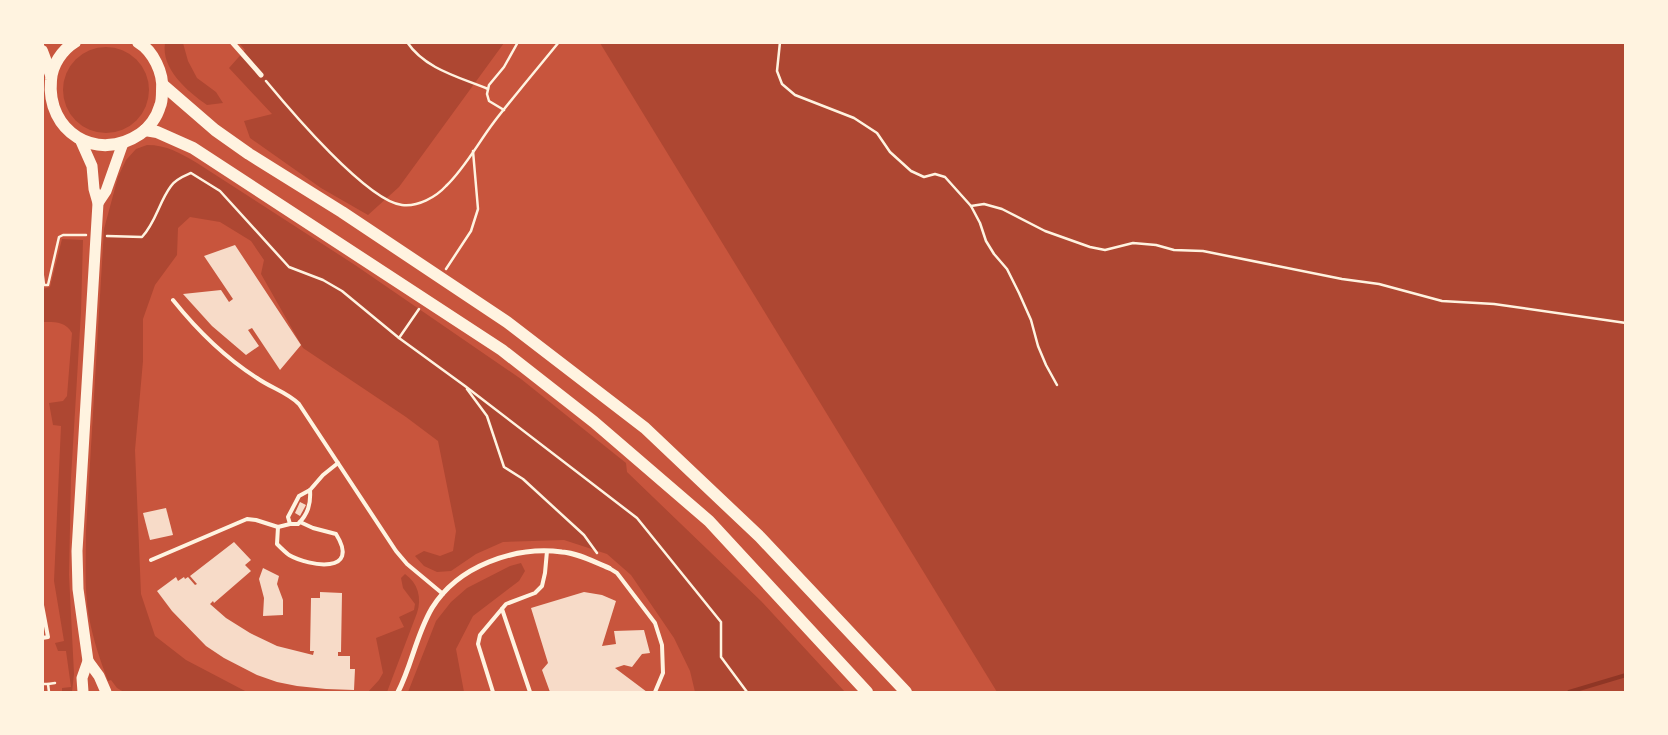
<svg xmlns="http://www.w3.org/2000/svg" width="1668" height="735" font-family="Quicksand,sans-serif">
  <rect width="100%" height="100%" fill="#c8553d"/>
  <g fill="#ae4732">
    <path d="M 165,43 L 183,43 L 188,61 L 197,78 L 216,92 L 223,103 L 207,105 C 187,91 161,69 165,43 Z"/>
    <polygon points="239,43 504,43 399,187 368,215 321,188 250,138 244,121 272,114 229,68 245,50"/>
    <polygon points="600,43 1625,43 1625,692 997,692"/>
    <circle cx="106" cy="90" r="43"/>
    <path d="M 147,145 C 167,145 180,153 197,163 L 355,265 L 521,379 L 626,463 L 627,472 L 761,601 L 845,692 L 695,692 L 690,671 L 674,638 L 631,575 L 607,554 L 564,540 L 503,542 L 476,554 L 451,571 L 437,572 L 424,566 L 415,556 L 424,551 L 440,556 L 453,551 L 456,531 L 438,441 L 406,417 L 303,348 L 261,274 L 264,260 L 251,241 L 220,222 L 190,217 L 178,228 L 177,255 L 155,285 L 143,319 L 143,361 L 135,450 L 141,594 L 155,636 L 186,660 L 247,692 L 124,692 L 117,688 L 111,680 L 108,681 C 100,660 93,639 89,617 C 84,589 86,560 86,531 L 104,229 L 118,177 L 126,160 L 136,149 Z"/>
    <path d="M 62,239 L 83,240 L 81,312 L 71,478 L 69,575 L 74,674 L 72,692 L 62,692 L 62,688 L 71,687 L 66,651 L 58,651 L 55,643 L 64,641 L 54,581 L 61,426 L 53,425 L 49,403 L 63,401 L 67,396 L 72,333 C 65,321 55,322 42,322 L 43,289 L 50,287 Z"/>
    <polygon points="521,563 525,571 519,581 473,616 456,649 464,692 408,692 436,621 451,602 467,588 510,566"/>
    <path d="M 405,574 C 418,583 422,598 417,613 L 387,692 L 368,692 L 379,680 L 383,673 L 376,638 L 404,627 L 399,617 L 414,610 L 415,604 L 403,588 L 401,578 Z"/>
  </g>
  <g fill="none" stroke-linecap="round" stroke-linejoin="round">
    <polyline stroke="#8f3625" stroke-width="4" points="1569,692 1626,675"/>
  </g>
  <g fill="#f7dbc8">
    <polygon points="235,245 301,345 280,370 252,328 248,330 259,346 246,355 212,326 183,294 221,290 229,302 233,299 204,256"/>
    <polygon points="300,502 306,505 300,516 295,513"/>
    <polygon points="166,508 173,535 150,540 143,513"/>
    <polygon points="234,542 251,560 245,565 251,571 214,603 213,601 210,604 226,618 250,633 277,646 313,655 314,651 310,651 311,598 320,598 320,592 342,593 341,652 338,652 338,656 350,656 350,669 355,669 354,690 326,689 297,686 277,682 257,675 224,658 206,646 172,611 157,591 176,577 178,581 184,577 185,579 188,577 195,585 197,584 190,576"/>
    <polygon points="263,568 279,576 277,584 283,600 283,615 263,616 264,598 259,579"/>
    <polygon points="584,592 602,595 616,601 602,646 616,644 614,631 644,630 650,653 642,654 632,667 624,665 615,668 647,692 550,692 542,670 548,663 531,608"/>
  </g>
  <g fill="none" stroke-linecap="round" stroke-linejoin="round">
    <g stroke="#fff3e0" stroke-width="2.5">
      <path d="M 407,42 C 425,69 459,77 488,89"/>
      <polyline points="780,42 777,71 782,84 795,95 854,118 877,133 890,152 911,171 924,177 935,174 945,177 971,206 980,223 986,241 994,254 1007,269 1019,293 1031,320 1038,346 1046,365 1057,385"/>
      <path d="M 266,81 C 290,110 367,201 402,205 C 418,207 436,197 446,186 C 465,168 478,143 494,122 C 515,95 537,69 559,42"/>
      <polyline points="504,110 489,101 487,94 489,85 504,67 518,42"/>
      <polyline points="971,206 984,204 1002,209 1045,231 1090,247 1105,250 1133,243 1156,245 1174,250 1203,251 1342,279 1379,284 1442,301 1494,304 1626,323"/>
      <path d="M 107,236 L 142,237 C 156,222 159,202 171,186 C 176,179 184,176 191,173 L 220,191 L 289,267 L 323,280 L 342,291 L 399,338 L 465,386 L 637,518 L 721,622 L 721,657 L 747,692"/>
      <polyline points="42,269 44,285 48,285 59,237 63,235 86,235"/>
      <polyline points="446,269 471,231 478,209 473,151"/>
      <polyline points="399,338 419,309"/>
      <polyline points="467,389 487,416 504,467 523,479 584,535 597,553"/>
      <polyline points="44,684 48,684 49,692"/>
      <polyline points="48,684 55,683"/>
    </g>
    <g stroke="#fff3e0" stroke-width="4">
      <path d="M 173,300 C 197,330 224,357 257,378 C 271,388 287,392 299,404 L 396,551 L 407,564 L 443,594"/>
      <path d="M 310,490 C 311,504 308,514 298,524 L 290,524 L 288,517 L 299,496 Z"/>
      <polyline points="310,490 323,475 338,463"/>
      <path d="M 278,527 L 277,544 C 281,548 285,552 289,555 C 310,567 361,574 336,534 L 313,528 L 300,522"/>
      <polyline points="151,560 247,519 256,520 278,527 290,524"/>
      <polyline points="609,568 617,573 655,623 662,645 663,673 655,692"/>
      <polyline points="42,605 48,637 42,638"/>
      <polyline points="502,609 530,692"/>
      <polyline points="493,692 478,644 480,635 506,604 535,593 542,586 545,573 547,551"/>
    </g>
    <g stroke="#fff3e0" stroke-width="5">
      <polyline points="232,42 261,75"/>
      <path d="M 398,692 C 412,665 416,635 432,608 C 458,566 514,546 562,552 C 578,553 594,562 609,568"/>
    </g>
    <g stroke="#fff3e0" stroke-width="11">
      <polyline points="80,139 92,166 94,189 98,203 77,551 78,589 88,661 82,678 83,692"/>
      <polyline points="98,203 106,191 123,143"/>
      <polyline points="88,661 99,676 106,692"/>
    </g>
    <g stroke="#fff3e0" stroke-width="12">
      <path d="M 75,42 C 62,50 52,65 51,80 C 46,132 97,163 140,134 C 149,128 157,117 160,106 C 162,102 162,96 162,91 C 164,73 153,51 138,42"/>
      <polyline points="42,51 51,75"/>
      <polyline points="163,85 215,130 249,154 342,212 507,322 645,428 760,537 906,692"/>
      <polyline points="145,130 157,132 193,148 502,350 594,422 709,521 867,692"/>
    </g>
  </g>
  <rect width="1668" height="735" fill="none" stroke="#fff3e0" stroke-width="88"/>
</svg>
